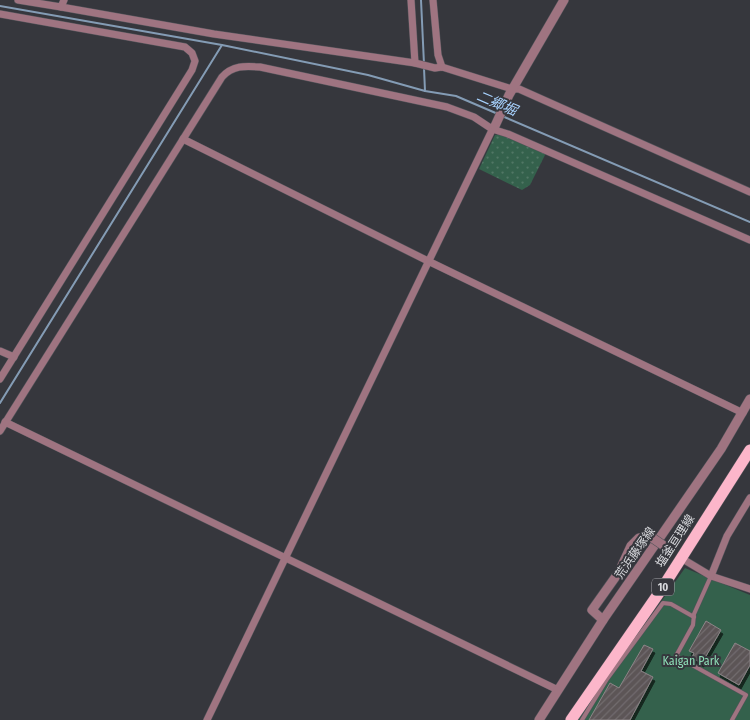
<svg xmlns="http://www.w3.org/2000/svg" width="750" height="720" font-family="'Fira Sans Condensed','Noto Sans JP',sans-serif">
  <defs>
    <pattern id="grass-dots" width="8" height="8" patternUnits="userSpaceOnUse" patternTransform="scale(1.25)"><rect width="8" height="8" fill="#34614c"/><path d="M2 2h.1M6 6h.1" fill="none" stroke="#517765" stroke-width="1.8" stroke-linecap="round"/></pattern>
    <pattern id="building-hatch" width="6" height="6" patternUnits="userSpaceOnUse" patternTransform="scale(1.25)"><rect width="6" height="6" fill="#5b5456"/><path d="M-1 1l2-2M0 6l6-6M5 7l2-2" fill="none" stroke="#726c6e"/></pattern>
    <filter id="shadow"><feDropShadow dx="2" dy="4" stdDeviation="0" flood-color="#0009"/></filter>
  </defs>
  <rect width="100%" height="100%" fill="#36373d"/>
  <polygon fill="url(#grass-dots)" points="495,135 503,135 546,153 530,185 522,190 479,169"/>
  <polygon fill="#34614c" points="685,568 750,595 750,720 577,720"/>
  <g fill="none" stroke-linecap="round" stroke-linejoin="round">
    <g stroke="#849cb5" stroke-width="2">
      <polyline points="421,0 424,64"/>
      <polyline points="0,6 222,45 368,75 425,91 456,96 498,114"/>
      <polyline points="424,68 425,91"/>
      <polyline points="502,116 750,222"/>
      <polyline points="0,403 222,45"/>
    </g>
  </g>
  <g fill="url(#building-hatch)" stroke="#8c8487" filter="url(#shadow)">
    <polygon points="706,621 721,630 702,663 692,658 694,653 689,651"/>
    <polygon points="735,643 750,651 750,665 739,685 718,673"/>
    <polygon points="644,645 653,649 641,671 653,677 630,720 589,720 610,683 619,688"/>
  </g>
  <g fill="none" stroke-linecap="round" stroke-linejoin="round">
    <g stroke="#53545a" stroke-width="5">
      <g id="service">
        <polyline points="711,576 694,614 693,625 676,656 746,695 732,720"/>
        <polyline points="582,720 607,679 663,603 671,604 694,617"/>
      </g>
    </g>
    <g stroke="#53545a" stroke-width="8">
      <g id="minor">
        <polyline points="18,0 61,7 64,0"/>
        <polyline points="411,0 415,63"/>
        <polyline points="433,0 438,55 442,67"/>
        <polyline points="61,7 214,34 415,63 435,68 442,67 512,89 519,89 750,192"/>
        <polyline points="0,14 185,47 192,53 195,61 192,70 0,379"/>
        <polyline points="183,139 428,261 743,413"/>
        <polyline points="0,351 14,357"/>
        <polyline points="5,422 558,690"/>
        <path d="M 0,431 L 222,77 C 233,65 245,66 260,67 L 447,107 L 474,117 L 492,129 L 508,134 L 750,240"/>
        <polyline points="681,558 711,576 750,589"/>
        <polyline points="711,576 727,536 750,498"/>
        <polyline points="207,720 494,126"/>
      </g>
    </g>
    <g stroke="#53545a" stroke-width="10">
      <g id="tertiary">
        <polyline points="495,126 509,95 564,0"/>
        <polyline points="603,620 592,610 619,572 631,546 639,538 651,537"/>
        <polyline points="539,720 603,620 721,449 750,399"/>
      </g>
    </g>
    <g stroke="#53545a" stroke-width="12">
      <polyline id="primary" points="571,720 661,590 750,450"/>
    </g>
    <use href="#service" stroke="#9f7481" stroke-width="4"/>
    <use href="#minor" stroke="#9f7481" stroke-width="7"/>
    <use href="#tertiary" stroke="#9f7481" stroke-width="9"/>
    <use href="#primary" stroke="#fcb6ca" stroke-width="11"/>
    <g stroke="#53545a" stroke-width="10" stroke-linecap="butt">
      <polyline id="tertiary-bridge" points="651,537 670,550"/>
    </g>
    <use href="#tertiary-bridge" stroke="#9f7481" stroke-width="9"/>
  </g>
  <g text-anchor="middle" stroke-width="4" stroke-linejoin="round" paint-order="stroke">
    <rect fill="#36373d" stroke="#a8a9ae" stroke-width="1" x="652" y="578.5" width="22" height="17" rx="4"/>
    <g font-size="11" font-weight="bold" fill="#d9dade">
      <text x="663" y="591">10</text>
    </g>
    <g font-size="12" fill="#d9dade" stroke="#36373d">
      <text transform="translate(675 541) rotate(-57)" y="4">塩釜亘理線</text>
      <text transform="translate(635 553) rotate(-55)" y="4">荒浜藤塚線</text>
    </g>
    <g font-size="12" fill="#8dddb6" stroke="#36373d">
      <text x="691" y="665">Kaigan Park</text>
    </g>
    <g font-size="14" font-style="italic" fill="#a8d3ff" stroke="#36373d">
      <text transform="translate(497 103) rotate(23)" y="5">二郷堀</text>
    </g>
  </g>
</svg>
